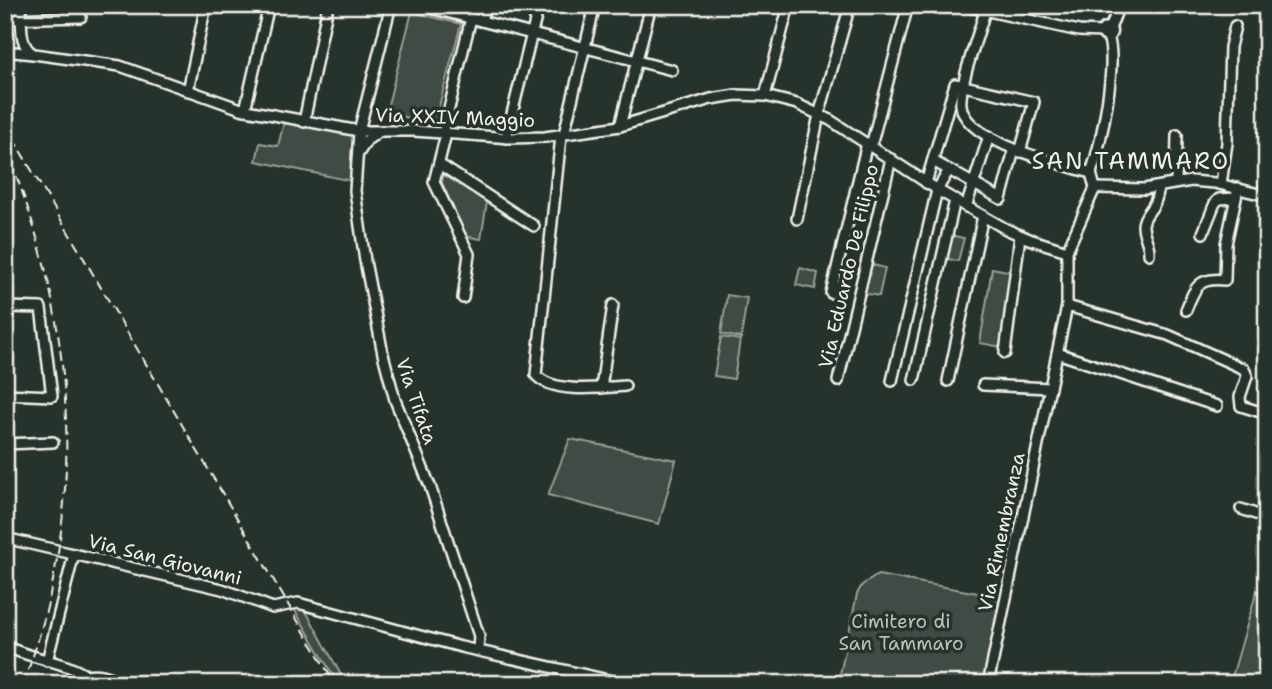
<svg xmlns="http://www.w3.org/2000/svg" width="1272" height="689" font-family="'Shantell Sans',sans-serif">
  <rect width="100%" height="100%" fill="#26332d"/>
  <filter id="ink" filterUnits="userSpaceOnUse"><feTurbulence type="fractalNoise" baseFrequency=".0143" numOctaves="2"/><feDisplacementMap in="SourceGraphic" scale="14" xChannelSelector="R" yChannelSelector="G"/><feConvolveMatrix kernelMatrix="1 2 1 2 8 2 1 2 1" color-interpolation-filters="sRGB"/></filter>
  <g filter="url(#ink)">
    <g fill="#414b45" stroke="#9a9e96" stroke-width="2">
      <polygon points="412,12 461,24 434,125 386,112"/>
      <polygon points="284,122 354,135 352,181 256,161 260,143 278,146"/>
      <polygon points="449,175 487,202 481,239 465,236 442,183 443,176"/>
      <polygon points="949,235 964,238 958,261 944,258"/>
      <polygon points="869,264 885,268 879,296 863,293"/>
      <polygon points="800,268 818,273 815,289 796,285"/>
      <polygon points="992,268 1012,272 1002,347 980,343"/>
      <polygon points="727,295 747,298 741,338 721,334"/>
      <polygon points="721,337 740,340 734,379 714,376"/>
      <polygon points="570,439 676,460 659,524 548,495"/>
      <polygon points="878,575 1000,597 983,684 838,684 857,594 862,585"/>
      <polygon points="1257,590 1267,594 1267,657 1260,684 1230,684"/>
      <polygon points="293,607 306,611 346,684 338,684"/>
    </g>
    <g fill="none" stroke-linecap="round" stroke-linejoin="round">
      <g stroke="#f4f1e8" stroke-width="14">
        <g id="minor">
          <path d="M 21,5 C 22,21 18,47 34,54 L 120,66 L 241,109 L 359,131 L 414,131 L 511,138 L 545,137 L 620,126 L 711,99 L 736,95 L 765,96 L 797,104 L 830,120 L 941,192 L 1006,229 L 1029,239 L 1067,251"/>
          <polyline points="391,5 359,131 355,191 365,261 383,354 395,400 430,486 479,636 478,650"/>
          <polyline points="419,5 672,70"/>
          <polyline points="961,5 1079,31 1102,32"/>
          <path d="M 985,11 C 979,33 959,85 961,105 C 964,142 1061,164 1091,173"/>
          <polyline points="5,19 81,17"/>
          <polyline points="481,21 485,5"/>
          <circle cx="1107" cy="32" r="4.5"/>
          <polyline points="1110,29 1119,5"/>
          <polyline points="5,51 33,54"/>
          <polyline points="188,91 206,5"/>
          <polyline points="765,96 789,5"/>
          <polyline points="245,110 269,5"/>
          <polyline points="304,122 328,5"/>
          <polyline points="620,126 651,5"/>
          <polyline points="443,133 471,18"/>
          <polyline points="446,134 434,182 469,254 463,298"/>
          <polyline points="564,134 595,5"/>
          <path d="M 561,136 L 536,375 C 552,394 601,388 625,386"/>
          <polyline points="506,138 539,5"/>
          <polyline points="871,146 908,5"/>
          <polyline points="358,154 367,140 379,132"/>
          <polyline points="933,161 1001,199 1014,150"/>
          <polyline points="439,164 534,226"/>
          <path d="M 1091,173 C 1101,144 1118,64 1108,36"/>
          <polyline points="926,183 955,84 1034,102 1020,152"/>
          <polyline points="1176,183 1177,135"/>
          <polyline points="1221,184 1227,143 1230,47 1235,26"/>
          <polyline points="1095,188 1144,189 1191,181 1215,183 1267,196"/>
          <polyline points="1263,195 1267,176"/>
          <polyline points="966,207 989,136"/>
          <polyline points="797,219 819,115 850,5"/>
          <polyline points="1203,233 1215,203 1219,199 1236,198"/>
          <path d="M 1149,254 C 1150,244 1143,236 1143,225 C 1144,215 1150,212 1154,204 C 1157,199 1158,192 1159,187"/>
          <polyline points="831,293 867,143"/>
          <polyline points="1067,306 1168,335 1244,369 1247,376 1240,397 1241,406 1267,414"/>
          <polyline points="5,307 41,308 52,396 5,394"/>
          <path d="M 1186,310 C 1195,288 1197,277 1225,280 L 1226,244 L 1238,188"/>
          <polyline points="1005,353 1020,236"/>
          <polyline points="1057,353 1217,406"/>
          <polyline points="914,380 955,200"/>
          <polyline points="838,381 891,159"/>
          <polyline points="892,381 937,190 949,170"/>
          <polyline points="948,381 983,216"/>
          <polyline points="983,385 1050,388"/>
          <polyline points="601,388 613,305"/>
          <polyline points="5,444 53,442"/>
          <polyline points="1241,509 1267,518"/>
          <polyline points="5,538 222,589 273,608 298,603 461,647 626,684"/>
          <path d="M 5,646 C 31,659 61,660 85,675 L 79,684"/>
          <polyline points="47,661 74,554"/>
          <path d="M 85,675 C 99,673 109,675 120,684"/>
          <polyline points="988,684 1067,306 1067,251 1095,188 1091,173"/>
        </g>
      </g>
      <use href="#minor" stroke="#26332d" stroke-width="9"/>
      <g stroke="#f4f1e8" stroke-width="2" stroke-dasharray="10 5" stroke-linecap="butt">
        <polyline points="5,125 335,684"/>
        <path d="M 5,148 C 77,316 89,512 23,684"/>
      </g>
    </g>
  </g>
  <g text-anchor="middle" stroke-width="7" stroke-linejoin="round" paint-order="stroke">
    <g font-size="19" fill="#f4f1e8" stroke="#26332d">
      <text transform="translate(455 117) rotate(2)" y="7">Via XXIV Maggio</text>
      <text transform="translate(848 266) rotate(-77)" y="7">Via Eduardo De Filippo</text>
      <text transform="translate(417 401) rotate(71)" y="7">Via Tifata</text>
      <text transform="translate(1001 532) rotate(-78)" y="7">Via Rimembranza</text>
      <text transform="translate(165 559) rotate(14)" y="7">Via San Giovanni</text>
    </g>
    <g font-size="19" fill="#bebfb7" stroke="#26332d">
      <text x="901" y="628">Cimitero di<tspan x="901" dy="22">San Tammaro</tspan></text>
    </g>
    <g font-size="23" letter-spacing="2" fill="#f4f1e8" stroke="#26332d">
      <text x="1131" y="169">SAN TAMMARO</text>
    </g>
  </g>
  <rect width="1272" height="689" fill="none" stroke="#26332d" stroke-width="28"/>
  <rect x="14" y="14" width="1244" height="661" fill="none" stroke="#f4f1e8" stroke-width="2.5" filter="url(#ink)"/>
</svg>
